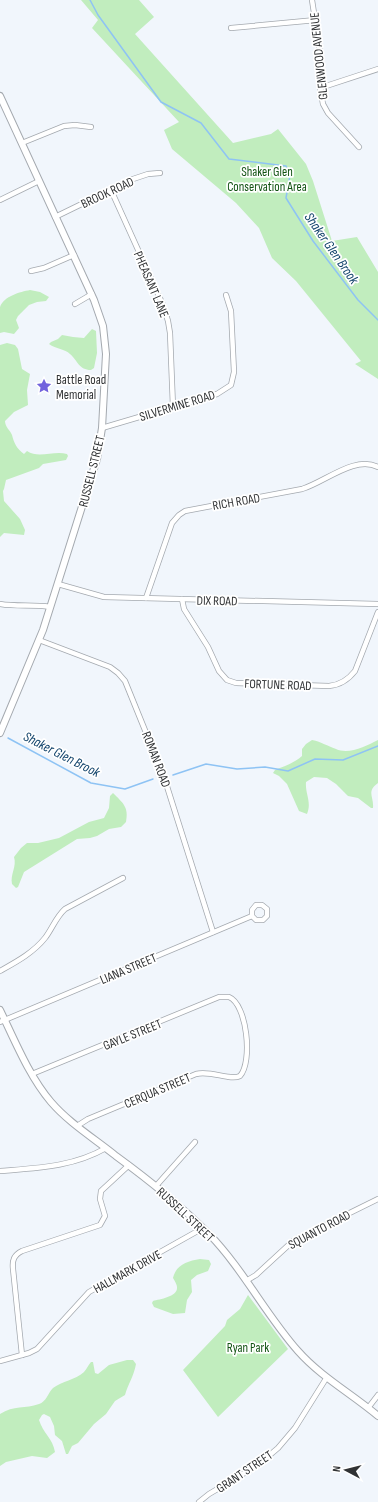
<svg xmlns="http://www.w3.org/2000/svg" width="378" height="1502" font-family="'Sofia Sans Condensed',sans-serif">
  <rect width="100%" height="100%" fill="#f1f6fc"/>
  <g fill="#c1edbe">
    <polygon points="81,0 139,0 154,17 135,34 233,143 271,134 278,129 306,164 313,181 332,241 357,237 378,272 378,379 355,364 361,361 296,281 272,258 259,228 236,203 172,149 164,130 179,122 92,28 98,20"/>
    <path d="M 30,290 L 40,292 L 49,297 L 46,301 L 37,302 L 29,305 L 18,316 L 16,320 L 19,328 L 14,334 L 4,332 L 0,333 C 0,326 0,315 0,307 C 4,296 20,292 30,290 Z"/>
    <path d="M 92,329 L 96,331 L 97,353 L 94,368 L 91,370 C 79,370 78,361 70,354 C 65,349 56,349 49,344 L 51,342 L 58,339 L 62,335 L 73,337 L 84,338 Z"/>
    <path d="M 7,343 L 15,345 L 18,349 L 22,369 L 30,374 L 27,390 L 28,405 L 14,412 L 5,421 C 5,427 10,430 12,435 C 14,443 17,449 24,454 L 27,451 C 39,459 54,450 67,454 L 68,456 L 66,460 L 43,464 L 39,468 L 6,480 L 4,489 L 3,491 L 4,501 L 20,519 L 25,530 L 24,535 L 4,533 L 0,537 L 0,345 Z"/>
    <path d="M 312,740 C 322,742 327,746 336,749 C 349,755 366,746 378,740 L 378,783 C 366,792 374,796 373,808 L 371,808 L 358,798 L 348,796 L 336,784 L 327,778 L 314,777 L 306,782 C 305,794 312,802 307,814 L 299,811 L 287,784 L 279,776 L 273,773 L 275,770 C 285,766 294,763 302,756 L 302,749 L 306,744 Z"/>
    <path d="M 113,793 C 123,803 129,807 126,822 L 121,827 L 109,829 L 97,836 L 90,838 L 77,839 L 24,872 L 18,887 L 16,888 L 12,884 C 10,874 17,867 14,857 L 21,848 L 27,843 L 38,843 L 59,838 L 89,822 L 104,818 L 109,808 L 110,796 Z"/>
    <path d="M 200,1259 L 209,1260 L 211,1264 L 208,1271 L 197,1275 L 191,1280 L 192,1292 L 187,1300 L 185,1313 L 173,1314 L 154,1307 L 152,1303 L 153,1301 C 160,1299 178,1297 177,1287 C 177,1285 175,1281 173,1278 C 176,1265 187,1261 200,1259 Z"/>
    <polygon points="248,1295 288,1349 218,1417 183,1370 225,1326 227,1320 240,1309"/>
    <path d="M 127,1360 L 133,1360 L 136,1364 C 134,1376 128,1384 125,1395 L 115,1401 L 106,1414 L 94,1424 L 78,1443 L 72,1446 L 68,1454 L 66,1454 L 62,1441 L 55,1435 L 54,1426 L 50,1417 L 44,1414 L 42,1415 L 39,1420 C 43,1433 53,1439 55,1452 L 47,1458 L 32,1456 L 6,1462 L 0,1466 L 0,1414 C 14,1405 25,1409 39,1404 C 46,1402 48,1393 53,1388 C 62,1381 75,1380 84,1372 C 87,1369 88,1365 91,1362 L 93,1362 L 95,1373 L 98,1374 L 109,1365 Z"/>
  </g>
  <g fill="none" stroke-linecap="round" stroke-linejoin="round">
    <g stroke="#8ec3f4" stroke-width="1.5">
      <polyline points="90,0 98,15 161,102 201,123 229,159 286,166 290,175 286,198 313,241 358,300 378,320"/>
      <polyline points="8,738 91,783 125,789 153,779"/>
      <polyline points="173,775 206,764 237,769 265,767 288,771 315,759 343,760 378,746"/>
    </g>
    <g stroke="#a4a9af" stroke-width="6">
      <g id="street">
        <polyline points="312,0 321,58 320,88 323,104 328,113 359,147"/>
        <polyline points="231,28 316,20"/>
        <polyline points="320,88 378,69"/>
        <polyline points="22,143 64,126 75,125 91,127"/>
        <polyline points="111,190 163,305 168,321 170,333 173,407"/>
        <polyline points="0,200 39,181"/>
        <polyline points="55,217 133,179 148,174 160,173"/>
        <polyline points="31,271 44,268 74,255"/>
        <polyline points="75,304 92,294"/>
        <polyline points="102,428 217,394 231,385 234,372 231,311 226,295"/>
        <polyline points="58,584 104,597 378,604"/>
        <path d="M 146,598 L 172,523 L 179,515 L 185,511 L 302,489 C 325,482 355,455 378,467"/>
        <path d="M 182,599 L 184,609 L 208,647 L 219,671 L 227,680 L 236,683 L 329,686 C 340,685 348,680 355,671 L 378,612"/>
        <path d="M 0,604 C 17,607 34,604 50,607"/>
        <polyline points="39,640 110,667 118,673 125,681 164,777 213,932"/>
        <path d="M 0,971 C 16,962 33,953 45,938 C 52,929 56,917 65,909 L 123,878"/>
        <polyline points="0,1022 252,916 256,920 263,920 267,916 267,909 262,905 256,905 252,910 252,916"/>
        <path d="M 32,1074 L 219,997 L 229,997 C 247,1004 253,1062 240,1076 C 230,1081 211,1070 196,1074 L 88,1119 L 77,1126"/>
        <path d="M 0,1171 C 37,1168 73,1167 106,1148"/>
        <polyline points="156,1186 195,1142"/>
        <polyline points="246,1281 256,1275 293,1241 378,1199"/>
        <path d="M 22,1355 L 13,1269 C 12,1260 14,1255 22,1251 L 100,1225 L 105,1216 L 100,1199 L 101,1191 L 129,1165"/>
        <polyline points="0,1361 29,1353 37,1349 89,1292 203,1228"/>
        <polyline points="368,1408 378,1395"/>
        <polyline points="199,1502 209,1494 258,1465 278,1448 295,1428 327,1377"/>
      </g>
    </g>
    <g stroke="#a4a9af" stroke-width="8">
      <g id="secondary">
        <polyline points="0,96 94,300 103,326 106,354 102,428 97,459 43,630 0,733"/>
        <path d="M 0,1010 C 15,1041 29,1076 51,1102 C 69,1123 95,1139 116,1156 C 149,1180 180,1205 209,1234 C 243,1269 266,1315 298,1351 C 321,1377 352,1394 378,1416"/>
      </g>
    </g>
    <use href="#street" stroke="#fff" stroke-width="4.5"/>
    <use href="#secondary" stroke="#fff" stroke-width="6"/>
  </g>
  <defs>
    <g id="sight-bare" transform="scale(1.2)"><path d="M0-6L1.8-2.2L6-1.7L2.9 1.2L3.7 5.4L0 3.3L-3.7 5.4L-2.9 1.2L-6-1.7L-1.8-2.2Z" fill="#7263dd" stroke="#fff" stroke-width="2.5" paint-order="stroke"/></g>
  </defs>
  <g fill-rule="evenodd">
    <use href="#sight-bare" x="44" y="386"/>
  </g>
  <g text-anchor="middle" stroke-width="3.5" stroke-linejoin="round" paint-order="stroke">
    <g font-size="13" fill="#303234" stroke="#fff">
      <text transform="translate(318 56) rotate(-96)" y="5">GLENWOOD AVENUE</text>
      <text transform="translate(107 192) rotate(-25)" y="5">BROOK ROAD</text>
      <text transform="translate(152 284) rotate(67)" y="5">PHEASANT LANE</text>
      <text transform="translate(177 405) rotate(-17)" y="5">SILVERMINE ROAD</text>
      <text transform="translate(91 471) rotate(-76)" y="5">RUSSELL STREET</text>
      <text transform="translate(236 501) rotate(-10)" y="5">RICH ROAD</text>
      <text transform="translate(217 600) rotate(1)" y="5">DIX ROAD</text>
      <text transform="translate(278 684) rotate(2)" y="5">FORTUNE ROAD</text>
      <text transform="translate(157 759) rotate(69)" y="5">ROMAN ROAD</text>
      <text transform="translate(128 968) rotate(-23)" y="5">LIANA STREET</text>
      <text transform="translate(132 1034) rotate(-22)" y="5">GAYLE STREET</text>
      <text transform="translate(157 1090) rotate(-23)" y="5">CERQUA STREET</text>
      <text transform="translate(186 1214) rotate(43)" y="5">RUSSELL STREET</text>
      <text transform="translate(319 1229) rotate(-28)" y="5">SQUANTO ROAD</text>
      <text transform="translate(127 1271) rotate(-29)" y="5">HALLMARK DRIVE</text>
      <text transform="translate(244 1471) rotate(-34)" y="5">GRANT STREET</text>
    </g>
    <g font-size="13" fill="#125313" stroke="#fff">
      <text x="267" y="176">Shaker Glen<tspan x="267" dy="15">Conservation Area</tspan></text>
      <text x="248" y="1352">Ryan Park</text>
    </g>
    <g font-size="13" fill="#303234" stroke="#fff" text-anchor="start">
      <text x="56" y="384">Battle Road<tspan x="56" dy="15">Memorial</tspan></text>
    </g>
    <g font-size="14" font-style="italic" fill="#11436b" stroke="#fff">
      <text transform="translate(332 248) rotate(55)" y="5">Shaker Glen Brook</text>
      <text transform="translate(62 754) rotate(27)" y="5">Shaker Glen Brook</text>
    </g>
  </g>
  <g transform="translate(346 1470) rotate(277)" stroke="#ffffff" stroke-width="3" paint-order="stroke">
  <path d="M0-3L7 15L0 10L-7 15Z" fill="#303234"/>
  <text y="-6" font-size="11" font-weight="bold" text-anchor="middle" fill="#303234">N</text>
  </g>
</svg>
